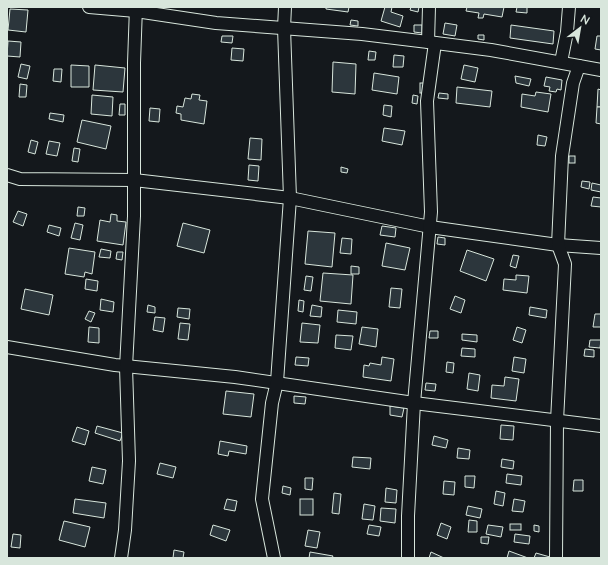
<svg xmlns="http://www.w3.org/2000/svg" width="608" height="565" font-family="Lato,sans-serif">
  <rect width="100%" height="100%" fill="#14181c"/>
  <g fill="#2c363c" stroke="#d8e6dc">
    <polygon points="326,7 349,7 348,12 326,9"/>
    <polygon points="385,7 392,7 391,12 403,16 400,27 381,21"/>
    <polygon points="411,7 419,7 418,12 410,10"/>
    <polygon points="467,7 504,7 502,17 484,14 483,18 478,18 479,13 466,11"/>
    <polygon points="517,7 527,7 527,13 516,12"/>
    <polygon points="10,9 28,10 26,32 8,30"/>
    <polygon points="351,20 358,21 358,26 350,25"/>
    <polygon points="445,23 457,25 455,36 443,34"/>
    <polygon points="414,25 422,25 422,33 414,32"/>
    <polygon points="511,25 554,31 553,44 510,38"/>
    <polygon points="478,35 484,35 484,40 478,39"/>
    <polygon points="222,36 233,36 232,43 221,42"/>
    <polygon points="597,36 601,36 601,50 595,49"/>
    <polygon points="8,41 21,42 20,57 7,56"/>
    <polygon points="232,48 244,49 243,61 231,60"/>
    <polygon points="369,51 376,52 375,60 368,60"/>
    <polygon points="394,55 404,56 403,67 393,67"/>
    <polygon points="333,62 356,64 355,94 332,92"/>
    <polygon points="21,64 30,66 27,79 18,77"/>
    <polygon points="71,65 89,66 89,87 71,87"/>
    <polygon points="95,65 125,68 123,92 93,90"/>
    <polygon points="464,65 478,68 475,82 461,79"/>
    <polygon points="54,69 62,69 61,82 53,81"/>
    <polygon points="374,73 399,77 397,94 372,90"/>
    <polygon points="515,76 531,79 529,86 516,83"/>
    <polygon points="546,77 562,80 561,90 557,89 556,92 549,91 550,87 544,86"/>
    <rect x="420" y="83" width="6" height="10"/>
    <polygon points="20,84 27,85 26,97 19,97"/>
    <polygon points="457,87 492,91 490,107 456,103"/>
    <polygon points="598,89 601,90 601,107 597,107"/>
    <polygon points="536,92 551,94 548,112 521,107 522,94 535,96"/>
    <polygon points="439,93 448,94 448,99 438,98"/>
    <polygon points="192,94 200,95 199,100 207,101 204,124 181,120 181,114 176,113 177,106 183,107 185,98 191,99"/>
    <polygon points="92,95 113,97 112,116 91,114"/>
    <polygon points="413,95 418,96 417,104 412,103"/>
    <polygon points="120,104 125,104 125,115 119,115"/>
    <polygon points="384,105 392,106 391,117 383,115"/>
    <polygon points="597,107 601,107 601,124 596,123"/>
    <polygon points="150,108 160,109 159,122 149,121"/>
    <polygon points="50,113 64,115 63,122 49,119"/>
    <polygon points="82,120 111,126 106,149 77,142"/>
    <polygon points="384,128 405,131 402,145 382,141"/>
    <polygon points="538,135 547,137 545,146 537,145"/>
    <polygon points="250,138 262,139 261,160 248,159"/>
    <polygon points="31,140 38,142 35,154 28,152"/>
    <polygon points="49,141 60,143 57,156 46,154"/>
    <polygon points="74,148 80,149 78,162 72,161"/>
    <rect x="569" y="156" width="6" height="7"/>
    <polygon points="249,165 259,166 258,181 248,180"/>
    <polygon points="341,167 348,169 347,173 341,172"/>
    <polygon points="582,181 590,182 589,189 581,187"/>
    <polygon points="592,183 601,185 601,192 591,190"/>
    <polygon points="593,197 601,198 601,207 591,206"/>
    <polygon points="78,207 85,208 84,216 77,216"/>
    <polygon points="18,211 27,214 23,226 13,222"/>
    <polygon points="111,214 117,215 117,221 126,222 123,245 97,241 100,220 110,222"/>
    <polygon points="75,223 83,225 80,240 71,238"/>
    <polygon points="183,223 210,230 204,253 177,246"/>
    <polygon points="49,225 61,228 59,236 47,232"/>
    <polygon points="382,226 396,228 395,237 380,235"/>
    <polygon points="308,231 335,233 332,267 305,264"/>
    <polygon points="438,237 445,238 445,245 437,244"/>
    <polygon points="342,238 352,239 351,254 340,253"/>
    <polygon points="386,243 410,248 405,270 382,266"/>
    <polygon points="69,248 95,252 92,274 85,272 84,277 65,274"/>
    <polygon points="101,249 111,251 110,258 99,257"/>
    <polygon points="467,250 494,259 486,281 460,271"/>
    <polygon points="117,252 123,252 122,260 116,259"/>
    <polygon points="513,255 519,256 516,268 510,266"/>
    <polygon points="351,266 359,267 359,274 351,274"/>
    <polygon points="323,273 353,275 351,304 320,301"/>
    <polygon points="516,275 529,276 527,293 503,290 504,279 516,280"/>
    <polygon points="306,276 313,277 311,291 304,290"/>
    <polygon points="86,279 98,281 97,291 85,289"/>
    <polygon points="391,288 402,289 400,308 389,307"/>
    <polygon points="25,289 53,295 49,315 21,309"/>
    <polygon points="455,296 465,300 461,313 450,309"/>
    <polygon points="101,299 114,302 113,312 100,310"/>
    <polygon points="299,300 304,301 303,312 298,311"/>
    <polygon points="148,305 155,307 155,313 147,312"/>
    <polygon points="312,305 322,307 321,317 310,316"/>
    <polygon points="530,307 547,310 546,318 529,315"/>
    <polygon points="178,308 190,309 189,319 177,317"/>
    <polygon points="338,310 357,312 356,324 337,322"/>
    <polygon points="89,311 95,313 91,322 85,319"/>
    <polygon points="595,314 601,314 601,327 593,327"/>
    <polygon points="155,317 165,318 163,332 153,330"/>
    <polygon points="180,323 190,324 188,340 178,339"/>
    <polygon points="302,323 320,325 318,343 300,342"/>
    <polygon points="89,327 99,328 99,343 88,342"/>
    <polygon points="362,327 378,329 376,347 359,344"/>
    <polygon points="517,327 526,330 522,343 513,340"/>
    <polygon points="430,331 438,331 438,338 429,338"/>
    <polygon points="462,334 477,335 477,342 462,340"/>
    <polygon points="336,335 353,336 351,350 335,348"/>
    <polygon points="590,340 601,340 600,348 589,347"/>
    <polygon points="462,348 475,349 475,357 461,356"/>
    <polygon points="585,349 594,350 594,357 584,356"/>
    <polygon points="296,357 309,358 308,366 295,365"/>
    <polygon points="382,357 394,359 391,381 363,377 364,365 369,366 370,363 381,365"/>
    <polygon points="514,357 526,359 524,373 512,371"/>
    <polygon points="447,362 454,363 453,373 446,372"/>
    <polygon points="469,373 480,375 478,391 467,389"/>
    <polygon points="505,377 519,379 516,401 491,398 492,385 504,386"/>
    <polygon points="426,383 436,384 435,391 425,390"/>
    <polygon points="226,391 254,394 251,417 223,414"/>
    <polygon points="294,396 306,397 305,404 294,403"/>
    <polygon points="390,406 404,408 402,417 390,415"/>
    <polygon points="501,425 514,426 513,440 500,439"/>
    <polygon points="97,426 123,433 120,441 95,433"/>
    <polygon points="77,427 89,431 85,445 72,441"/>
    <polygon points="434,436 448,440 446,448 432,445"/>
    <polygon points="220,441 247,446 246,454 229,451 228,456 218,454"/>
    <polygon points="458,448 470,450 469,459 457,458"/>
    <polygon points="353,457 371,458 370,469 352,467"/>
    <polygon points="502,459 514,461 513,469 501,467"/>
    <polygon points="160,463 176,467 173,478 157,474"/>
    <polygon points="92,467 106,470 103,484 89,481"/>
    <polygon points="507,474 522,476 521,485 506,483"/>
    <polygon points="465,476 475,476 474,488 465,487"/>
    <polygon points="305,478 313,478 312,490 305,489"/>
    <polygon points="574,480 583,480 583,491 573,491"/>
    <polygon points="444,481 455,482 454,495 443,494"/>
    <polygon points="283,486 291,488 290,495 282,493"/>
    <polygon points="386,488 397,490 396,503 385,502"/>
    <polygon points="496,491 505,493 503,506 494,504"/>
    <polygon points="334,493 341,494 339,514 332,513"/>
    <polygon points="75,499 106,503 104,518 73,513"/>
    <polygon points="227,499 237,501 235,511 224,509"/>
    <rect x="300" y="499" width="13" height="16"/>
    <polygon points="514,499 525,501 523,512 512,511"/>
    <polygon points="364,504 375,506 373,520 362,519"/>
    <polygon points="468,506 482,509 480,518 466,515"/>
    <polygon points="381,508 396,509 395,523 380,521"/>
    <polygon points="469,520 477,521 477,532 468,532"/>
    <polygon points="64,521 90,527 85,547 59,540"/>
    <polygon points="441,523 451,527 447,539 437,535"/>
    <rect x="510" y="524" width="11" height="6"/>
    <polygon points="213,525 230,530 226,541 210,535"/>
    <polygon points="369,525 381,527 379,536 367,534"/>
    <polygon points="488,525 503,527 501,537 486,534"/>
    <polygon points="534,525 539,526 539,532 534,531"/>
    <polygon points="308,530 320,532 317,548 305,546"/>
    <polygon points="13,534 21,535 20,548 11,547"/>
    <polygon points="515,534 530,536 529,544 514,542"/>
    <polygon points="481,537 489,537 488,544 481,543"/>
    <polygon points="174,550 184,552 183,558 173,558"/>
    <polygon points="509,551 528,558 507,558"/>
    <polygon points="310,552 333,556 332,558 309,558"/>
    <polygon points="431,552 444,558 429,558"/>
    <polygon points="536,553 550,557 550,558 534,558"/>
  </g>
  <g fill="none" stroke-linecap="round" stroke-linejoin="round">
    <g stroke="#d8e6dc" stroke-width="14">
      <g id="minor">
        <polyline points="89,7 136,11 216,23 362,34 428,42 491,50 601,70"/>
        <polyline points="428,42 429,7"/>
        <polyline points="561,62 567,32 569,7"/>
        <polyline points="7,175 20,179 134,180 290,198 430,227 558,245 601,248"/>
        <polyline points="7,347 115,365 235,377 414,403 601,426"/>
        <polyline points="121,558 125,530 129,461 126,367 134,216 134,63 136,7"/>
        <polyline points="274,558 262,499 272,403 277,382 290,198 284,28 285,7"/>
        <polyline points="408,558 408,516 414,403 431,212 427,101 435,43"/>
        <polyline points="556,558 557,421 565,264 558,245 562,156 573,83 579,66"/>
      </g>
    </g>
    <use href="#minor" stroke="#14181c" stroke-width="12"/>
  </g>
  <rect width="608" height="565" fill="none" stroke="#d8e6dc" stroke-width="16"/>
  <g transform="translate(580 28) rotate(31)" stroke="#14181c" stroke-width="3" paint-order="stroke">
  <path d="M0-3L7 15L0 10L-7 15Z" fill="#d8e6dc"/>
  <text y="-6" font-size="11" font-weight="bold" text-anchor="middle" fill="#d8e6dc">N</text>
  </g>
</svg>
